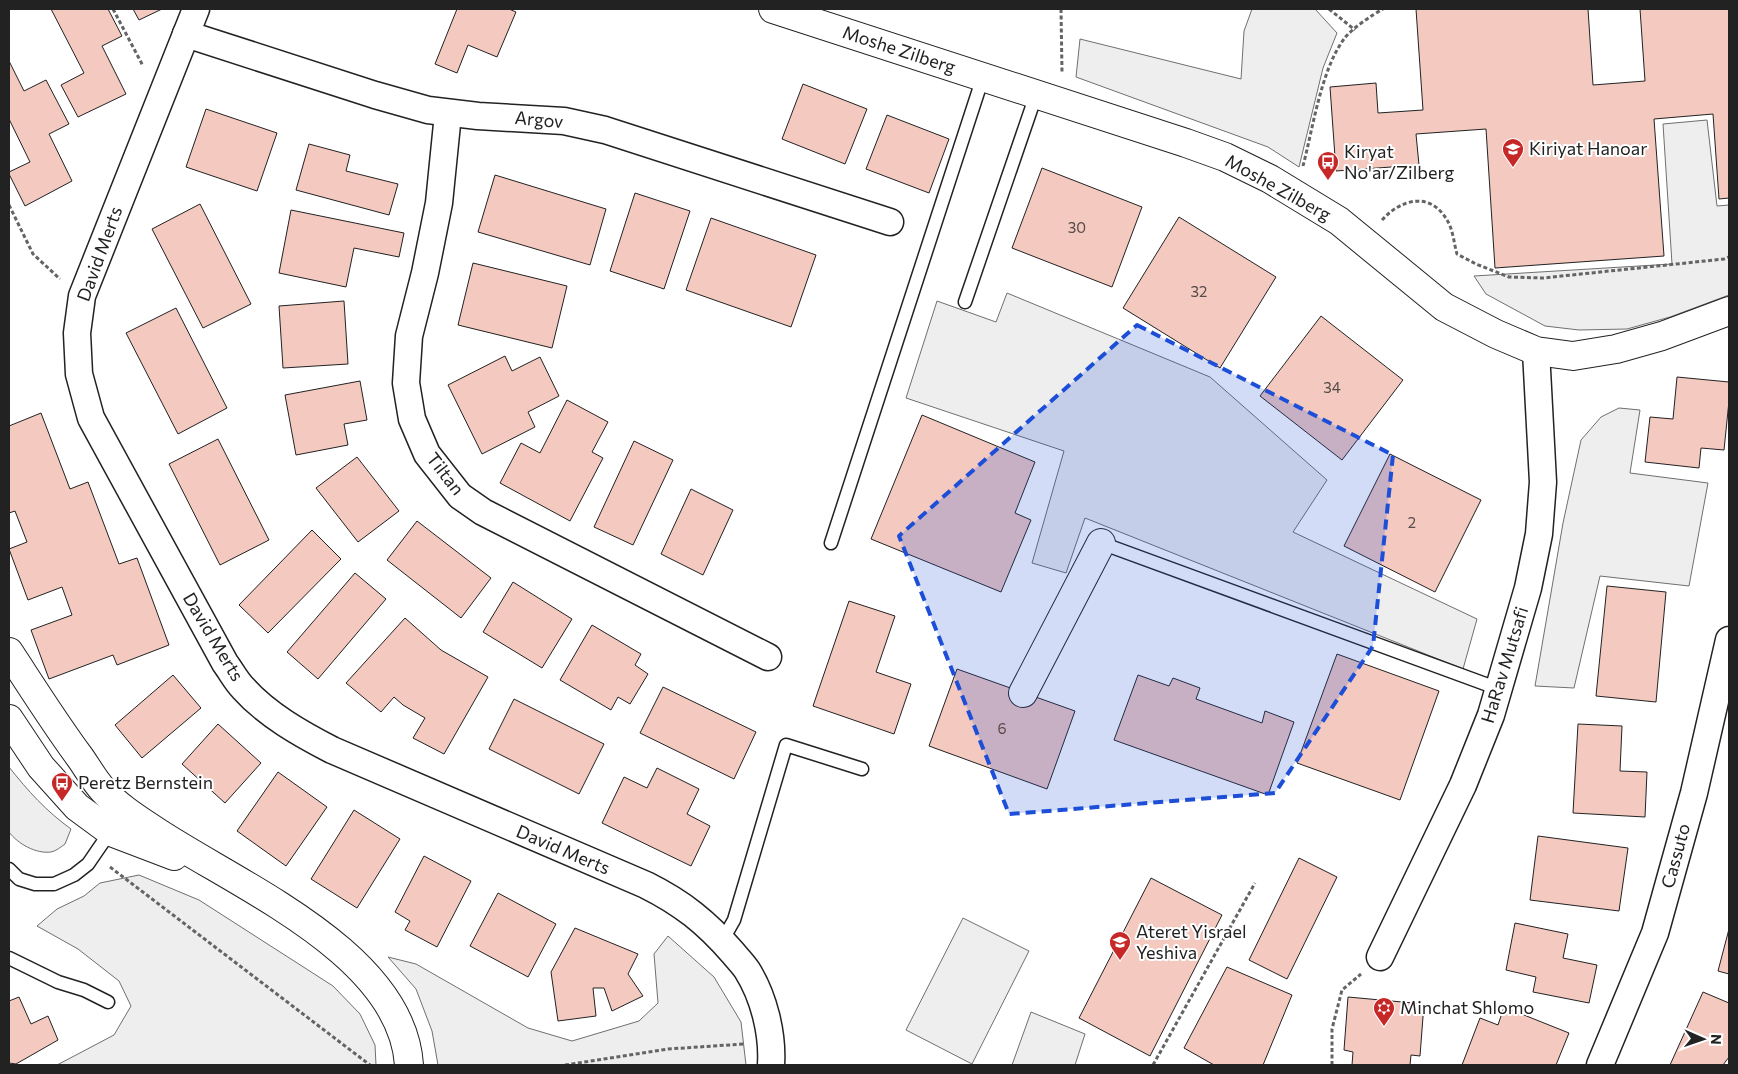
<svg xmlns="http://www.w3.org/2000/svg" width="1738" height="1074" font-family="Commissioner,sans-serif">
  <rect width="100%" height="100%" fill="#fff"/>
  <g fill="#eee" stroke="#6f6f6f">
    <polygon points="1252,9 1315,9 1337,33 1323,68 1299,167 1268,147 1076,77 1080,39 1241,79 1244,31"/>
    <polygon points="1707,120 1717,206 1729,205 1729,295 1670,317 1627,329 1579,330 1545,326 1486,294 1474,276 1672,264 1663,124"/>
    <polygon points="1007,293 1210,377 1327,480 1293,532 1477,619 1463,669 1085,518 1066,573 1032,563 1064,451 906,398 937,301 996,322"/>
    <polygon points="1619,408 1640,410 1630,473 1708,483 1689,586 1600,576 1574,688 1535,686 1563,523 1581,440 1601,417"/>
    <path d="M 9,767 C 28,791 46,811 71,829 L 65,844 C 61,847 56,851 51,852 C 36,854 18,844 9,832 Z"/>
    <polygon points="139,875 199,900 333,986 360,1014 375,1045 376,1065 57,1065 114,1035 131,1006 119,981 78,949 37,926 57,909 84,896 100,883"/>
    <polygon points="963,918 1029,951 972,1064 906,1030"/>
    <polygon points="668,936 714,977 741,1022 746,1065 438,1065 432,1031 416,989 388,957 416,964 528,1028 572,1041 639,1021 658,1003 654,954"/>
    <polygon points="1031,1012 1085,1034 1075,1065 1012,1065"/>
  </g>
  <g fill="#f3c9c0" stroke="#222">
    <polygon points="51,9 108,9 122,36 102,46 126,94 78,117 61,85 84,73"/>
    <polygon points="133,9 162,9 139,20"/>
    <polygon points="457,9 509,9 516,12 497,57 468,45 457,73 435,64"/>
    <polygon points="1416,9 1588,9 1593,85 1645,81 1640,9 1729,9 1729,198 1719,199 1713,114 1654,119 1664,256 1495,268 1486,129 1416,134 1419,165 1336,171 1330,87 1376,83 1378,113 1423,110"/>
    <polygon points="9,61 24,91 46,80 69,124 49,134 72,181 25,206 9,174 9,172 30,162 9,119"/>
    <polygon points="803,84 867,109 845,164 782,139"/>
    <polygon points="206,109 277,133 257,191 186,167"/>
    <polygon points="887,115 949,139 929,193 866,169"/>
    <polygon points="309,144 350,155 346,171 398,184 389,215 296,190"/>
    <polygon points="1042,168 1142,207 1112,287 1012,248"/>
    <polygon points="495,175 606,209 590,265 478,232"/>
    <polygon points="635,193 690,211 664,289 610,271"/>
    <polygon points="200,204 251,304 203,328 152,229"/>
    <polygon points="291,210 404,233 399,257 354,248 346,287 279,273"/>
    <polygon points="1179,217 1276,277 1220,368 1123,308"/>
    <polygon points="711,218 816,255 791,327 686,290"/>
    <polygon points="473,263 567,286 552,348 458,325"/>
    <polygon points="344,301 348,364 283,368 279,306"/>
    <polygon points="176,308 227,408 178,434 126,333"/>
    <polygon points="1321,316 1403,380 1342,460 1260,396"/>
    <polygon points="505,356 512,371 540,357 559,396 528,412 535,427 482,454 448,385"/>
    <polygon points="1677,377 1729,382 1729,401 1724,450 1701,448 1699,468 1645,462 1650,417 1673,419"/>
    <polygon points="360,381 367,420 344,424 348,445 296,455 285,395"/>
    <polygon points="567,400 608,422 592,452 603,458 570,521 500,483 521,443 540,453"/>
    <polygon points="41,413 70,489 88,482 119,564 137,558 169,645 117,665 113,655 49,679 31,630 72,615 62,587 28,600 9,549 27,542 15,511 9,513 9,426"/>
    <polygon points="922,415 1035,462 1015,513 1031,520 1001,592 871,539"/>
    <polygon points="218,439 269,540 220,565 169,464"/>
    <polygon points="634,441 673,460 633,545 594,527"/>
    <polygon points="1390,454 1481,500 1435,592 1344,546"/>
    <polygon points="357,457 399,511 358,542 316,488"/>
    <polygon points="691,489 733,510 703,575 661,554"/>
    <polygon points="417,521 491,578 461,618 387,560"/>
    <polygon points="312,530 341,559 268,633 239,605"/>
    <polygon points="355,573 386,599 318,679 287,652"/>
    <polygon points="513,582 572,619 542,668 483,632"/>
    <polygon points="1607,586 1666,592 1656,702 1596,696"/>
    <polygon points="849,601 895,616 876,672 911,684 894,734 813,706"/>
    <polygon points="405,618 441,650 488,677 444,754 413,738 425,718 403,705 394,697 381,712 346,683"/>
    <polygon points="592,625 641,654 635,665 648,674 630,704 618,697 611,710 560,680"/>
    <polygon points="1337,654 1439,691 1400,800 1297,763"/>
    <polygon points="957,669 1075,711 1047,789 929,746"/>
    <polygon points="173,675 201,708 142,758 115,725"/>
    <polygon points="1138,675 1169,686 1173,678 1200,688 1196,699 1262,723 1265,711 1294,722 1268,795 1114,740"/>
    <polygon points="663,687 756,732 734,779 640,733"/>
    <polygon points="514,699 604,744 579,794 489,749"/>
    <polygon points="218,724 261,763 225,803 182,764"/>
    <polygon points="1578,724 1622,726 1620,771 1647,772 1645,817 1573,813"/>
    <polygon points="657,768 699,789 687,814 710,826 691,866 602,823 624,777 647,788"/>
    <polygon points="278,772 327,807 286,866 237,831"/>
    <polygon points="354,810 400,839 357,908 311,879"/>
    <polygon points="1538,836 1628,848 1619,911 1530,900"/>
    <polygon points="424,856 471,881 437,947 405,930 410,921 395,912"/>
    <polygon points="1299,858 1337,877 1287,979 1249,960"/>
    <polygon points="1151,878 1222,915 1150,1056 1079,1018"/>
    <polygon points="498,893 556,924 528,977 470,946"/>
    <polygon points="1515,923 1568,934 1563,958 1597,965 1589,1003 1533,992 1536,977 1506,970"/>
    <polygon points="575,928 638,954 628,974 643,996 612,1011 604,988 593,988 596,1016 558,1021 551,972"/>
    <polygon points="1729,929 1729,974 1718,971"/>
    <polygon points="1227,967 1292,995 1263,1065 1214,1065 1184,1048"/>
    <polygon points="1703,992 1729,1003 1729,1057 1723,1065 1670,1065"/>
    <polygon points="19,997 31,1024 48,1016 58,1040 16,1064 9,1063 9,1001"/>
    <polygon points="1348,997 1424,1004 1420,1056 1411,1055 1410,1065 1352,1065 1353,1052 1344,1050"/>
    <polygon points="1504,1007 1569,1033 1556,1065 1462,1065 1480,1018 1498,1025"/>
  </g>
  <g fill="none" stroke-linecap="round" stroke-linejoin="round">
    <g stroke="#222" stroke-width="15">
      <g id="service">
        <polyline points="965,302 1036,95"/>
        <polyline points="831,543 983,77"/>
        <polyline points="1101,543 1499,689"/>
        <polyline points="9,869 19,879 35,884 54,884 74,875 88,864 112,829"/>
        <polyline points="722,941 734,920 786,745 862,769"/>
        <polyline points="9,958 58,982 84,990 108,1002"/>
      </g>
    </g>
    <g stroke="#222" stroke-width="29">
      <g id="minor">
        <path d="M 196,9 L 82,296 L 77,333 L 79,374 L 91,418 L 225,663 C 231,671 236,681 243,688 C 267,715 301,734 332,750 L 646,885 C 682,903 706,922 733,953 C 737,958 743,964 747,970 C 764,997 773,1034 771,1065"/>
        <polyline points="186,34 375,95 428,110 478,116 564,121 605,130 890,222"/>
        <polyline points="448,114 439,203 425,273 409,336 406,383 412,419 427,454 460,496 483,512 768,657"/>
        <polyline points="1380,957 1463,785 1491,715 1528,588 1539,534 1543,482 1536,351"/>
        <polyline points="1600,1065 1655,933 1694,793 1729,640"/>
      </g>
    </g>
    <g stroke="#222" stroke-width="30">
      <g id="tertiary">
        <polyline points="773,9 1186,143 1225,157 1270,179 1339,221 1444,307 1496,334 1536,351 1573,356 1616,349 1662,336 1729,311"/>
        <path d="M 9,652 C 32,687 54,722 79,756 C 87,767 94,780 103,790 C 117,806 136,818 154,830 C 236,885 402,953 409,1065"/>
        <polyline points="1023,693 1101,543"/>
        <polyline points="9,719 41,767 77,807 111,832 174,856"/>
      </g>
    </g>
    <g stroke="#646464" stroke-width="3" stroke-dasharray="4 2.5" stroke-linecap="butt">
      <polyline points="113,9 143,66"/>
      <polyline points="1061,9 1062,73"/>
      <polyline points="1329,9 1355,30"/>
      <path d="M 1303,166 C 1313,128 1321,70 1344,39 C 1351,29 1372,15 1383,9"/>
      <polyline points="9,205 33,254 60,279"/>
      <path d="M 1382,220 C 1401,199 1430,191 1447,220 C 1453,229 1454,244 1457,254 L 1476,264 L 1509,277 L 1543,278 L 1724,259 L 1729,257"/>
      <polyline points="110,867 370,1065"/>
      <polyline points="565,1065 668,1049 744,1044"/>
      <polyline points="1153,1065 1255,883"/>
      <polyline points="1332,1065 1332,1029 1342,990 1361,974"/>
    </g>
    <use href="#service" stroke="#fff" stroke-width="12"/>
    <use href="#minor" stroke="#fff" stroke-width="26"/>
    <use href="#tertiary" stroke="#fff" stroke-width="28"/>
  </g>
  <path fill="#1d4ed8" fill-opacity="0.2" stroke="#1d4ed8" stroke-width="4" stroke-dasharray="10 6" stroke-linejoin="round" d="M 1137,325 L 1393,455 L 1373,646 L 1275,793 L 1009,814 L 899,536 Z"/>
  <defs>
    <g id="school-pin" transform="scale(1.125)"><path d="M0 17L-7.5 6A9.5 9.5 0 1 1 7.5 6Z" fill="#c62828" stroke="#fff"/><path d="M0-5L7-2L0 1L-7-2ZM-4 1L0 2.5L4 1V4Q0 6-4 4Z" fill="#fff"/></g>
    <g id="bus-pin" transform="scale(1.125)"><path d="M0 17L-7.5 6A9.5 9.5 0 1 1 7.5 6Z" fill="#c62828" stroke="#fff"/><path d="M-5-6H5V4H4V6H2V4H-2V6H-4V4H-5ZM-3.5-4V0h7V-4ZM-3.5 1.2v1.5H-2V1.2ZM2 1.2v1.5H3.5V1.2Z" fill="#fff"/></g>
    <g id="synagogue-pin" transform="scale(1.125)"><path d="M0 17L-7.5 6A9.5 9.5 0 1 1 7.5 6Z" fill="#c62828" stroke="#fff"/><path d="M0-6.5L5.6 3.2H-5.6ZM0 6.5L5.6-3.2H-5.6Z" fill="#fff"/></g>
  </defs>
  <g fill-rule="evenodd">
    <use href="#school-pin" x="1513" y="149"/>
    <use href="#bus-pin" x="1328" y="162"/>
    <use href="#bus-pin" x="62" y="783"/>
    <use href="#school-pin" x="1120" y="942"/>
    <use href="#synagogue-pin" x="1384" y="1008"/>
  </g>
  <g text-anchor="middle" stroke-width="4" stroke-linejoin="round" paint-order="stroke">
    <g font-size="15" fill="#564c4a">
      <text x="1077" y="233">30</text>
      <text x="1199" y="297">32</text>
      <text x="1332" y="393">34</text>
      <text x="1412" y="528">2</text>
      <text x="1002" y="734">6</text>
    </g>
    <g font-size="18" fill="#222" stroke="#fff">
      <text transform="translate(899 50) rotate(18)" y="6">Moshe Zilberg</text>
      <text transform="translate(539 120) rotate(5)" y="6">Argov</text>
      <text transform="translate(1278 188) rotate(29)" y="6">Moshe Zilberg</text>
      <text transform="translate(100 254) rotate(-70)" y="6">David Merts</text>
      <text transform="translate(445 474) rotate(52)" y="6">Tiltan</text>
      <text transform="translate(213 637) rotate(59)" y="6">David Merts</text>
      <text transform="translate(1505 665) rotate(-73)" y="6">HaRav Mutsafi</text>
      <text transform="translate(563 850) rotate(23)" y="6">David Merts</text>
      <text transform="translate(1676 856) rotate(-75)" y="6">Cassuto</text>
    </g>
    <g font-size="18" fill="#222" stroke="#fff" text-anchor="start">
      <text x="1529" y="155">Kiriyat Hanoar</text>
      <text x="1344" y="158">Kiryat<tspan x="1344" dy="21">No'ar/Zilberg</tspan></text>
      <text x="78" y="789">Peretz Bernstein</text>
      <text x="1136" y="938">Ateret Yisrael<tspan x="1136" dy="21">Yeshiva</tspan></text>
      <text x="1400" y="1014">Minchat Shlomo</text>
    </g>
  </g>
  <rect width="1738" height="1074" fill="none" stroke="#222222" stroke-width="20"/>
  <g transform="translate(1703 1039) rotate(92)" stroke="#ffffff" stroke-width="4" paint-order="stroke">
  <path d="M0-4L9 19L0 12L-9 19Z" fill="#222222"/>
  <text y="-8" font-size="14" font-weight="bold" text-anchor="middle" fill="#222222">N</text>
  </g>
</svg>
